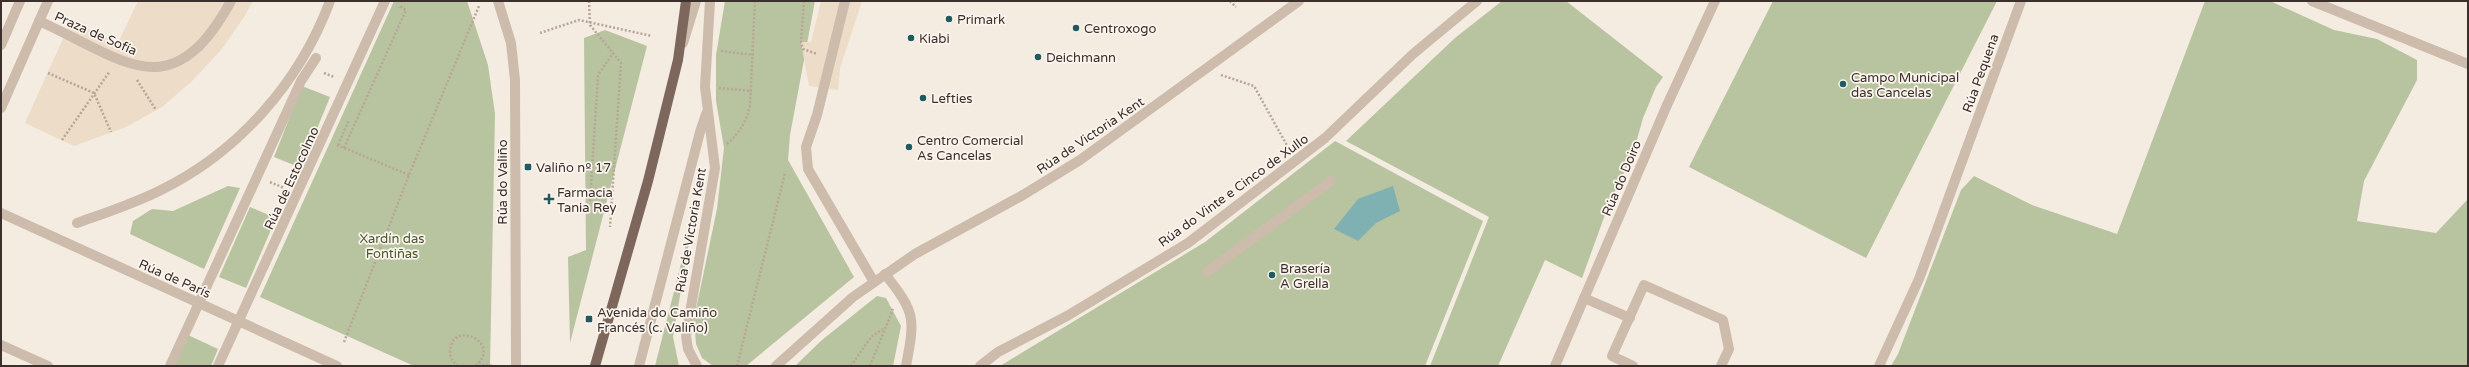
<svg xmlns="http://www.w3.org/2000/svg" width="2469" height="367" font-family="'Varela Round',sans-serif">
  <rect width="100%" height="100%" fill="#f4ebe1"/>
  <g fill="#b8c4a0">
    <polygon points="394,1 467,1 488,65 495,114 490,366 414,366 260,297"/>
    <polygon points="725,1 815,1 790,135 788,160 854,277 746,366 713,366 702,358 696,344 694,319 717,209 724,148 716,101 716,55"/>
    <polygon points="1502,1 1566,1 1663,77 1656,87 1643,118 1632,157 1610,201 1582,278 1545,260 1498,366 1430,366 1489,217 1346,141 1455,38"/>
    <polygon points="1773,1 1997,1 1866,258 1689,167"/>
    <polygon points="2205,1 2270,1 2334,30 2377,39 2417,60 2417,80 2364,181 2357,221 2436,233 2468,199 2468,366 1891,366 1898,354 1961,190 1974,176 2032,205 2117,234"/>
    <polygon points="605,30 647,46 570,343 568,257 586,250 584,38"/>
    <polygon points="302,86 330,97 301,168 274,157"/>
    <polygon points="1335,141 1483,221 1425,366 1000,366 1205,242"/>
    <polygon points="228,186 240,188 204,269 130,234 133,221 152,209 173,211"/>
    <polygon points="250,207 276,218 246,288 219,277"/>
    <polygon points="694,213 673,337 679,366 655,366"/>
    <polygon points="877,296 886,298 901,326 893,366 795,366 822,340"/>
    <polygon points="188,335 218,349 211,366 175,366"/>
  </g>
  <g fill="#ecdcc8">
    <polygon points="138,1 253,1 244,17 221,50 191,82 162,107 126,127 74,146 25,123 71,21 118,43"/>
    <polygon points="821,1 862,1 840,68 838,90 809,86 801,42 811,42"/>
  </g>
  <polygon fill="#7fb0b2" points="1393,186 1400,211 1376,223 1358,241 1334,229 1358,199"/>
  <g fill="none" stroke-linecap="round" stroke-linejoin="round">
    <g stroke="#b9a596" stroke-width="2.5" stroke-dasharray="2 2" stroke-linecap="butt">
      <polyline points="589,1 590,25 621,63 610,227"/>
      <polyline points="804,1 801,42 803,49 817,54"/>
      <polyline points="1230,1 1236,7"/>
      <polyline points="540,33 579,20 652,36"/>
      <polyline points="721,51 754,55"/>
      <polyline points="48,73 94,93 111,132"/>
      <polyline points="324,73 334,77"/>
      <polyline points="1221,75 1254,86 1289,149"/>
      <polyline points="137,80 156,110"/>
      <polyline points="719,88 752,91"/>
      <polyline points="62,140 110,71"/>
      <path d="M 727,144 C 740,132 746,123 750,105 L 755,1"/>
      <polyline points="337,145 409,175"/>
      <polyline points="338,145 349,120"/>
      <polyline points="344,148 406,10 400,6 399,8"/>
      <polyline points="270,182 284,188"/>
      <polyline points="590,201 598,75 613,53"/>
      <polyline points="344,342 409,175 479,6"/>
      <polyline points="479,362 483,365 494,366"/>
      <path d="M 458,366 C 453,362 449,357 450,351 C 452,318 504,344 475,366"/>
      <polyline points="737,366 785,173"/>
      <polyline points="851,366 871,337 883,329"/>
      <polyline points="870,366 893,309"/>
    </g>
    <g stroke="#cdbbac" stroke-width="10">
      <polyline points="845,1 817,115 806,147 808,169 874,282"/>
      <polyline points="1207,272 1331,181"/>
      <polyline points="1584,298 1630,318"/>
      <polyline points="639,366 700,132 706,114"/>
      <polyline points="1633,366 1612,356 1644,285 1723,320 1729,349 1721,366"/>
      <polyline points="1879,366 1919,279 1965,153"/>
    </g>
    <g stroke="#cdbbac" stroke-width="10">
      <path d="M 77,223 C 105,213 133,204 159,191 C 238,153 300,82 330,1"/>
      <polyline points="1,345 48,366"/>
      <polyline points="170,366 301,81 316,58"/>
      <polyline points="218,366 385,1"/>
    </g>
    <g stroke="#cdbbac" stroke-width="10">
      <polyline points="498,1 511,43 515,80 516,366"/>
      <polyline points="2312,1 2468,64"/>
      <path d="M 39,21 C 126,60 171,110 231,1"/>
      <polyline points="683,43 696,1"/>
      <polyline points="1,45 20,1"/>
      <polyline points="1,108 48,1"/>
      <polyline points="1965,153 2021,1"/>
      <polyline points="1,213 337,366"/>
      <path d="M 885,274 C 916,313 915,318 906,366"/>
      <polyline points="697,366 688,349 686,336 715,168 705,87 710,1"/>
      <polyline points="776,366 853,297 915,254 1023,195 1080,160 1299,1"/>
      <polyline points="980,366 998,352 1067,316 1188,243 1325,138 1413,54 1477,1"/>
      <polyline points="1555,366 1667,105 1715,1"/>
    </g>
    <polyline stroke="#7d675c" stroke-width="10" points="595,366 648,181 678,60 686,1"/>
  </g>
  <g fill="#1f5a5e" stroke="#fbf5ee" stroke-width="1.5">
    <circle cx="949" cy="19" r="4"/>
    <circle cx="1076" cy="28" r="4"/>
    <circle cx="911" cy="38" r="4"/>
    <circle cx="1038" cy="57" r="4"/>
    <circle cx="1843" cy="84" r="4"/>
    <circle cx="923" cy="98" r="4"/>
    <circle cx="909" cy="147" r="4"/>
    <rect x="524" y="163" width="8" height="8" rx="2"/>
    <path d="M547 193h4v4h4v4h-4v4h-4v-4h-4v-4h4z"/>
    <circle cx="1272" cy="275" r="4"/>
    <rect x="585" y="315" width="8" height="8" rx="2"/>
  </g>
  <g text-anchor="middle" stroke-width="3.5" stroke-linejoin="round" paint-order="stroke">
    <g font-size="13" fill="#3b302b" stroke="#fbf5ee" text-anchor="start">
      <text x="957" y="24">Primark</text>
      <text x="1084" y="33">Centroxogo</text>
      <text x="919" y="43">Kiabi</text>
      <text x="1046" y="62">Deichmann</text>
      <text x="1851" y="82">Campo Municipal<tspan x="1851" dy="15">das Cancelas</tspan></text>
      <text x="931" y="103">Lefties</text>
      <text x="917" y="145">Centro Comercial<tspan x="917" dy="15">As Cancelas</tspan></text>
      <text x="536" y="172">Valiño nº 17</text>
      <text x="557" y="197">Farmacia<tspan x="557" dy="15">Tania Rey</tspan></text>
      <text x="1280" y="273">Brasería<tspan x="1280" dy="15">A Grella</tspan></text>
      <text x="597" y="317">Avenida do Camiño<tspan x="597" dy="15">Francés (c. Valiño)</tspan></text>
    </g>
    <g font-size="13" fill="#3b302b" stroke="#fbf5ee">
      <text transform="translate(96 33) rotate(24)" y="5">Praza de Sofía</text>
      <text transform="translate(1980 73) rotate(-70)" y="5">Rúa Pequena</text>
      <text transform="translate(1090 135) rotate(-34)" y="5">Rúa de Victoria Kent</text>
      <text transform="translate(291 178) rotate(-65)" y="5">Rúa de Estocolmo</text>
      <text transform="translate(1621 178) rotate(-67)" y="5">Rúa do Doiro</text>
      <text transform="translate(502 182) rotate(-90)" y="5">Rúa do Valiño</text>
      <text transform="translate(1233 190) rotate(-36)" y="5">Rúa do Vinte e Cinco de Xullo</text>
      <text transform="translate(690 230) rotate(-80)" y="5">Rúa de Victoria Kent</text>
      <text transform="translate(175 278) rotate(24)" y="5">Rúa de París</text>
    </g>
    <g font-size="13" fill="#4a5a2e" stroke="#fbf5ee">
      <text x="392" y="243">Xardín das<tspan x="392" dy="15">Fontiñas</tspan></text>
    </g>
  </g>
  <rect width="2469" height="367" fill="none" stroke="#3b302b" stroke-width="4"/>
</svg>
